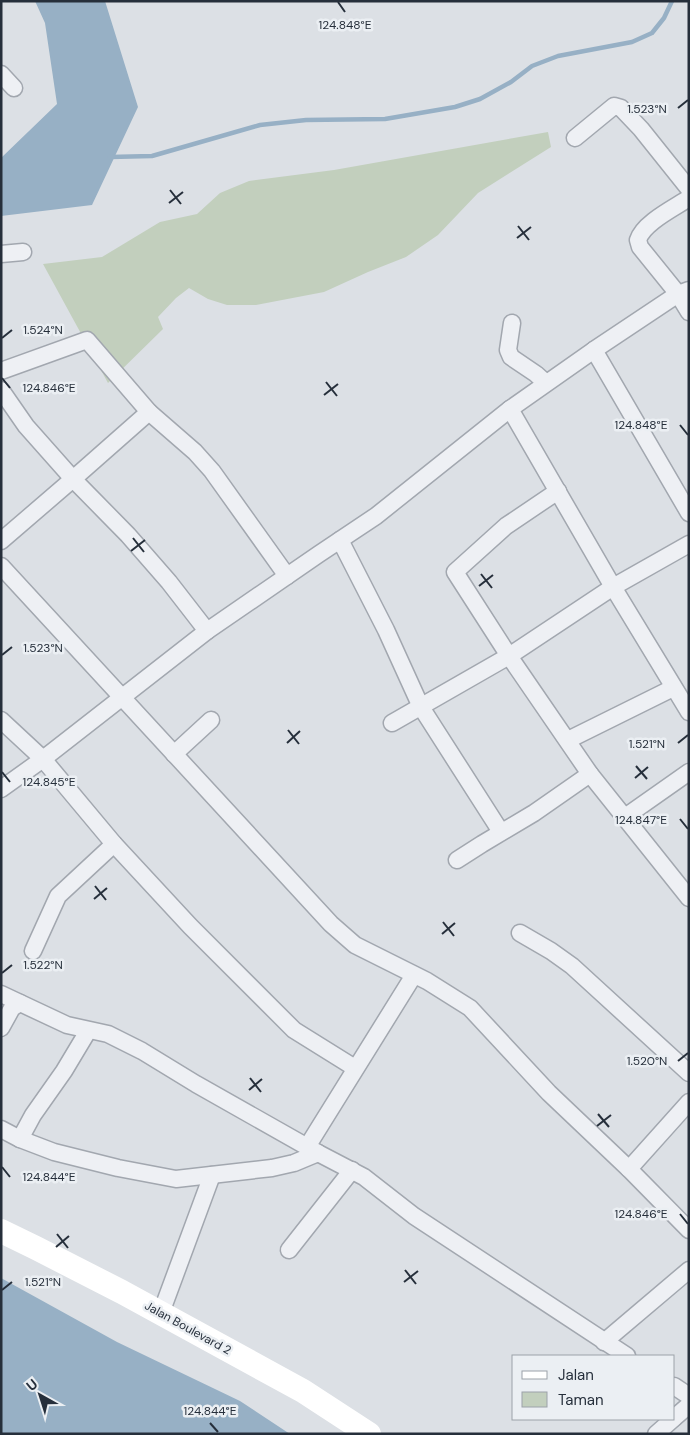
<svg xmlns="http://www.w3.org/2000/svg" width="690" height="1435" font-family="'DM Sans',sans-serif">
  <rect width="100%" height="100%" fill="#dce0e5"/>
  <polygon fill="#c2cfbd" points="548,132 551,147 478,193 438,235 406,257 368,272 324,292 256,305 227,305 208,299 189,288 176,298 158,317 163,329 108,383 43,264 102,257 160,222 197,214 220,193 249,181 334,170"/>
  <g fill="#97b0c5">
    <polygon points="35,1 105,1 138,107 92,205 1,216 1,158 57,104 45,23"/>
    <polygon points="1,1278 117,1342 240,1401 290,1434 1,1434"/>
  </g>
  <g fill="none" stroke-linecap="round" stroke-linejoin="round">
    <polyline stroke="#97b0c5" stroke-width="4.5" points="110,157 152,156 260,125 306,120 385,119 455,107 480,99 511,82 532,66 558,56 632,42 652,33 664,18 672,1"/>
    <g stroke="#a2a7af" stroke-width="19">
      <g id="minor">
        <polyline points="1,74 14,88"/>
        <polyline points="575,138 614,106 621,108 641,129 689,189"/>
        <path d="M 689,198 C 674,208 643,223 638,240 L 640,247 L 678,294 L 689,312"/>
        <polyline points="1,254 23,252"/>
        <polyline points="512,323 508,350 511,357 536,374 546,383"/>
        <polyline points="594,350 689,513"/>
        <polyline points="1,371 87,340 149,412"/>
        <polyline points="1,390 26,426 73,479 149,412 195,452 212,471 287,576"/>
        <polyline points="510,409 613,587 689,712"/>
        <polyline points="558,491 506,526 455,572 509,656 590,774 689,898"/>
        <polyline points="340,540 386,630 421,707 501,832"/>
        <polyline points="1,541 73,479 128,535 169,582 207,631"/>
        <polyline points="1,566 331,924 355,945 427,981 470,1008 549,1093 629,1169 689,1230"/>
        <polyline points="1,720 43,759 114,844 190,926 294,1030 355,1068"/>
        <polyline points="392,723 509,656 613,587 689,544"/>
        <polyline points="568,740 673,688"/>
        <polyline points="174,754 211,720"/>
        <polyline points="1,789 43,759 207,631 319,554 376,516 510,409 594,350 678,294 689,290"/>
        <polyline points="625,817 689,772"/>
        <polyline points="457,860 482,844 534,813 590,774"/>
        <polyline points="520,933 551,951 572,966 689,1073"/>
        <polyline points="33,951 58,896 114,844"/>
        <polyline points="1,994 67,1025 108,1034 142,1051 196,1084 318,1153"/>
        <polyline points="1,1028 12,1008 20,1003"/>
        <polyline points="1,1129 20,1139 54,1152 118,1168 176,1179 272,1168 294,1163 318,1153 364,1177 414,1216 627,1356"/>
        <polyline points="20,1139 33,1115 64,1071 88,1031"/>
        <polyline points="307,1147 414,975"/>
        <polyline points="629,1169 689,1102"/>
        <polyline points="289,1250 352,1170"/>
        <polyline points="161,1313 212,1175"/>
        <polyline points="604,1342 689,1270"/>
        <polyline points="674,1386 689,1396"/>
        <polyline points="674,1418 689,1405"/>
        <polyline points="656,1434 673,1419"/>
      </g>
    </g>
    <use href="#minor" stroke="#eef0f4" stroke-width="16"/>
    <polyline stroke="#fff" stroke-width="24" points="1,1231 36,1248 122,1292 303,1391 369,1434"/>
  </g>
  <path fill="none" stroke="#262f3b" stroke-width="2" d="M 338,2 L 345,12M 678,108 L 688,100M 170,190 L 181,204M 169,203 L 183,192M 518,226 L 529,240M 517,238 L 531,227M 2,338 L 12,330M 2,378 L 10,388M 326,382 L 337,396M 324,395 L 338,384M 680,425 L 688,435M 133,538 L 144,552M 131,551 L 145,540M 481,574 L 492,588M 479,586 L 493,575M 2,655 L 12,647M 288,730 L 299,744M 287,743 L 300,731M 678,743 L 688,735M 636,766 L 647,779M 2,772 L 10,782M 635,778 L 648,767M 680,819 L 688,829M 95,886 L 106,900M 94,899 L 107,888M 443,922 L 454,936M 442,934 L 455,923M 2,973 L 12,965M 678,1061 L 688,1053M 250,1078 L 261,1092M 249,1090 L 262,1079M 598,1114 L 609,1127M 597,1126 L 611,1115M 2,1167 L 10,1177M 680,1214 L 688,1224M 57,1234 L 68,1248M 56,1247 L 69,1236M 405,1270 L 416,1284M 404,1282 L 418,1271M 2,1290 L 12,1282M 210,1423 L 218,1432"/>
  <g text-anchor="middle" stroke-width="5" stroke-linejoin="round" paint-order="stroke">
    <g font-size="12" fill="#262f3b" stroke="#ebeff3">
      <text transform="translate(188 1328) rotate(29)" y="4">Jalan Boulevard 2</text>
    </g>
  </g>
  <g font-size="12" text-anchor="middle" fill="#262f3b" stroke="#ebeff3" stroke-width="5" stroke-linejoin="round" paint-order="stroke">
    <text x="345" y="29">124.848°E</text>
    <text x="647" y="113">1.523°N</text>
    <text x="43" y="334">1.524°N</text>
    <text x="49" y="392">124.846°E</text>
    <text x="641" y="429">124.848°E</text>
    <text x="43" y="652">1.523°N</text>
    <text x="647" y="748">1.521°N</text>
    <text x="49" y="786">124.845°E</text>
    <text x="641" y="824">124.847°E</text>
    <text x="43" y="969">1.522°N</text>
    <text x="647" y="1065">1.520°N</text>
    <text x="49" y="1181">124.844°E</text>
    <text x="641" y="1218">124.846°E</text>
    <text x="43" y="1286">1.521°N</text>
    <text x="210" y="1415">124.844°E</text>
  </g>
  <rect width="690" height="1435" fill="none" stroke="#262f3b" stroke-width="5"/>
  <rect x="512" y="1355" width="162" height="65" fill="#ebeff3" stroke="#9ca2a9"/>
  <rect x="522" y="1371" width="25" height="8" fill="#ffffff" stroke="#9ca2a9"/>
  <text x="558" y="1380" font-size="15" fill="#262f3b">Jalan</text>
  <rect x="522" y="1392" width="25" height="15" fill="#c2cfbd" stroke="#9ca2a9"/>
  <text x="558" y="1405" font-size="15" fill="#262f3b">Taman</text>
  <g transform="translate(40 1395) rotate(321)" stroke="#ebeff3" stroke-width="4" paint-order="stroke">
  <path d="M0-4L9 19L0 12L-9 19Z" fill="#262f3b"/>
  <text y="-8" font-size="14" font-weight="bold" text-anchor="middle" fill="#262f3b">U</text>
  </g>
</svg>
